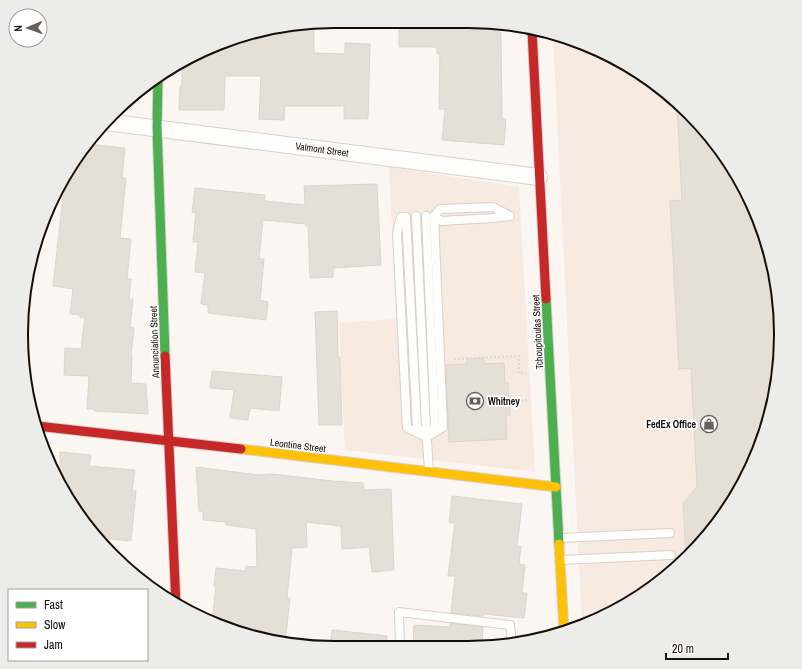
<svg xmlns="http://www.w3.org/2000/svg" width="802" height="669" font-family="'Archivo Narrow',sans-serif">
  <rect width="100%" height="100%" fill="#fbf6f1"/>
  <g fill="#f7eae0">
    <polygon points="553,37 606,53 689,113 728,160 757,214 775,273 781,334 775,395 757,454 728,508 689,556 642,595 588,624 582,626"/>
    <polygon points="389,167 519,187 535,472 345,450 339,323 396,319"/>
  </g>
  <g fill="#e6dfd8" stroke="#dcd5cf">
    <polygon points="399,22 494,23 495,32 501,32 502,119 506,119 504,145 442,140 445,109 439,109 440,54 437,54 437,47 399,47"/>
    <polygon points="314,24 314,53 345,54 345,43 370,44 368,119 344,119 344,106 285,106 284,120 259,119 261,76 225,76 224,110 179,110 180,86 182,86 182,61 254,32 290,32 290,27"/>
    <polygon points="677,104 689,113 728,160 757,214 773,266 778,366 775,395 757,454 728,508 686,559 683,503 697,487 691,368 679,369 670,201 682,200"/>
    <polygon points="87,144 125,148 122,178 126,178 120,238 131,239 127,279 131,279 129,299 133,299 130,327 134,328 131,355 132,355 131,383 146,384 148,414 94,411 95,409 87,409 89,376 64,375 65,348 81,349 85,318 80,317 80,315 70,314 73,289 53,286 63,196 56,196 74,161"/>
    <polygon points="377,184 381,265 333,268 333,277 310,278 308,226 306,226 306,224 263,220 259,259 264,259 260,300 268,302 266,320 208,313 208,305 201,304 205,273 195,272 198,242 193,242 196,213 192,212 195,188 265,195 265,201 305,205 304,186"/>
    <polygon points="337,311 338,357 340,357 342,425 319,425 315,312"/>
    <polygon points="484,358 484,364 504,363 505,383 508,383 510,415 506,416 507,439 449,442 446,365 467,364 467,359"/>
    <polygon points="212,371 282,377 279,411 250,408 248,420 230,418 234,390 210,388"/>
    <polygon points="60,452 91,455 89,466 135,470 132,491 136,491 131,541 100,538 74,509 53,470 60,470"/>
    <polygon points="196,467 259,475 272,474 307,478 332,481 363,483 364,490 391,489 394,570 372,572 369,547 342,549 341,526 306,522 307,547 292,548 287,598 290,598 285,642 234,631 212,622 216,586 214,586 216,568 245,571 246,566 257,567 256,529 226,525 226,522 203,520 203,512 199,511"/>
    <polygon points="452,496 522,504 517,546 521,546 519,564 525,565 522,593 527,593 524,618 484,614 483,616 451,613 455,576 448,576 455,523 449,523"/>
    <polygon points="450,623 483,627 482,647 468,648 413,648 414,625 449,627"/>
    <polygon points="332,630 387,636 386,648 330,647"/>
  </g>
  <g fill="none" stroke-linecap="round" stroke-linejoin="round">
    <g stroke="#d7d0ca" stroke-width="10">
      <g id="lane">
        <polyline points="416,216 426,427 429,471"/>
        <polyline points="426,216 435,427 430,433"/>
        <polyline points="434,216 441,221 493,218 510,216"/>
        <polyline points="401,217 397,233 407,428 427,437"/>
        <polyline points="406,217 417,427 422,433"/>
        <polyline points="427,437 443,427 434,216 440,209 493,207 510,216"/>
        <polyline points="561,538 670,533"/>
        <polyline points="561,560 671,555"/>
        <polyline points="400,648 399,612 510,625 512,644"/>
      </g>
    </g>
    <g stroke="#d7d0ca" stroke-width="18">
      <polyline id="street" points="106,122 539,177"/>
    </g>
    <g stroke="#d7d0ca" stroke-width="11">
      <g id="fast">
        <polyline points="158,78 157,127 165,356"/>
        <polyline points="546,299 559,544"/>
      </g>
    </g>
    <g stroke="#d7d0ca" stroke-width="11">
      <g id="slow">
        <polyline points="241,449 556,487"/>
        <polyline points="559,544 564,631"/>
      </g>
    </g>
    <g stroke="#d7d0ca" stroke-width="11">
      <g id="jam">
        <polyline points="532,31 546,299"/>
        <polyline points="165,356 176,605"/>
        <polyline points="37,426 241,449"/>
      </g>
    </g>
    <g stroke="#dddbd9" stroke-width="2.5" stroke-dasharray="2 2" stroke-linecap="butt">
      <polyline points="454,359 519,356 519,373 526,373"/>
      <polyline points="509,401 527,400"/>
    </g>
    <use href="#lane" stroke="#fefefd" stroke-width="8"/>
    <use href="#street" stroke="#fefefd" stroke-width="16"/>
    <use href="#fast" stroke="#4caf50" stroke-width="9"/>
    <use href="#slow" stroke="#ffc107" stroke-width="9"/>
    <use href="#jam" stroke="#c62828" stroke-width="9"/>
  </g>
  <defs>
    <g id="bank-ring" transform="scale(0.9)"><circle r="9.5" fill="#fff" stroke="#675f5a" stroke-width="1.5"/><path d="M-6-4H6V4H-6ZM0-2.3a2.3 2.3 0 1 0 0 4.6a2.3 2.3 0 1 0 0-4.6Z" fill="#675f5a"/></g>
    <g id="shop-ring" transform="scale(0.9)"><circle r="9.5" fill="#fff" stroke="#675f5a" stroke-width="1.5"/><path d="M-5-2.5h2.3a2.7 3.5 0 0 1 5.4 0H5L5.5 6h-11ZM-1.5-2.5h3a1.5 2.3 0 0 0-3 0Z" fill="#675f5a"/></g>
  </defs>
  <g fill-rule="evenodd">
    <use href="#bank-ring" x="475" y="401"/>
    <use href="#shop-ring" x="709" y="424"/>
  </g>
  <g text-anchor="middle" stroke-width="3.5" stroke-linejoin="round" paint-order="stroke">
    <g font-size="10" fill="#170e08" stroke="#fff">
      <text transform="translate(322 149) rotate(8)" y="4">Valmont Street</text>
      <text transform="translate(537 332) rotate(-93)" y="4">Tchoupitoulas Street</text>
      <text transform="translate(154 342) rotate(-92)" y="4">Annunciation Street</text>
      <text transform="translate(298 445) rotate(7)" y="4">Leontine Street</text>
    </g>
    <g font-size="10" font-weight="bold" fill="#170e08" stroke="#fff" text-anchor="start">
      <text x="488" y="405">Whitney</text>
      <text x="696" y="428" text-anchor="end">FedEx Office</text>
    </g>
  </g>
  <path d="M0 0H802V669H0ZM334 28H468A306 306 0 0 1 774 334V335A306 306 0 0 1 468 641H334A306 306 0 0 1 28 335V334A306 306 0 0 1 334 28Z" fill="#ececeb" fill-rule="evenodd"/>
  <path fill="none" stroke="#170e08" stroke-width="2" d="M334 28H468A306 306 0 0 1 774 334V335A306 306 0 0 1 468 641H334A306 306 0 0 1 28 335V334A306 306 0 0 1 334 28Z"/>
  <rect x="8" y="589" width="140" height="72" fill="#ffffff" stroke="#a29f9c"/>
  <rect x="16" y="602" width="20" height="6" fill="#4caf50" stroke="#a29f9c"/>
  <text x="44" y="609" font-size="12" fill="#170e08">Fast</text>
  <rect x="16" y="622" width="20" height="6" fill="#ffc107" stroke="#a29f9c"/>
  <text x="44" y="629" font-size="12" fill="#170e08">Slow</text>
  <rect x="16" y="642" width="20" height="6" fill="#c62828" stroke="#a29f9c"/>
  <text x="44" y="649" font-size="12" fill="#170e08">Jam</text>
  <g transform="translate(28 28) rotate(268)"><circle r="19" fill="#ffffff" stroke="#a29f9c"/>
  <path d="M0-3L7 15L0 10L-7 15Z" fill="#675f5a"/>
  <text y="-6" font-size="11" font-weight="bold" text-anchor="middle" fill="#170e08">N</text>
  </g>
  <path d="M666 653v6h62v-6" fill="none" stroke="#170e08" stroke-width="2"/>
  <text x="672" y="653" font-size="12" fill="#170e08" stroke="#ffffff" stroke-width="3" paint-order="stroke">20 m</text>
</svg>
